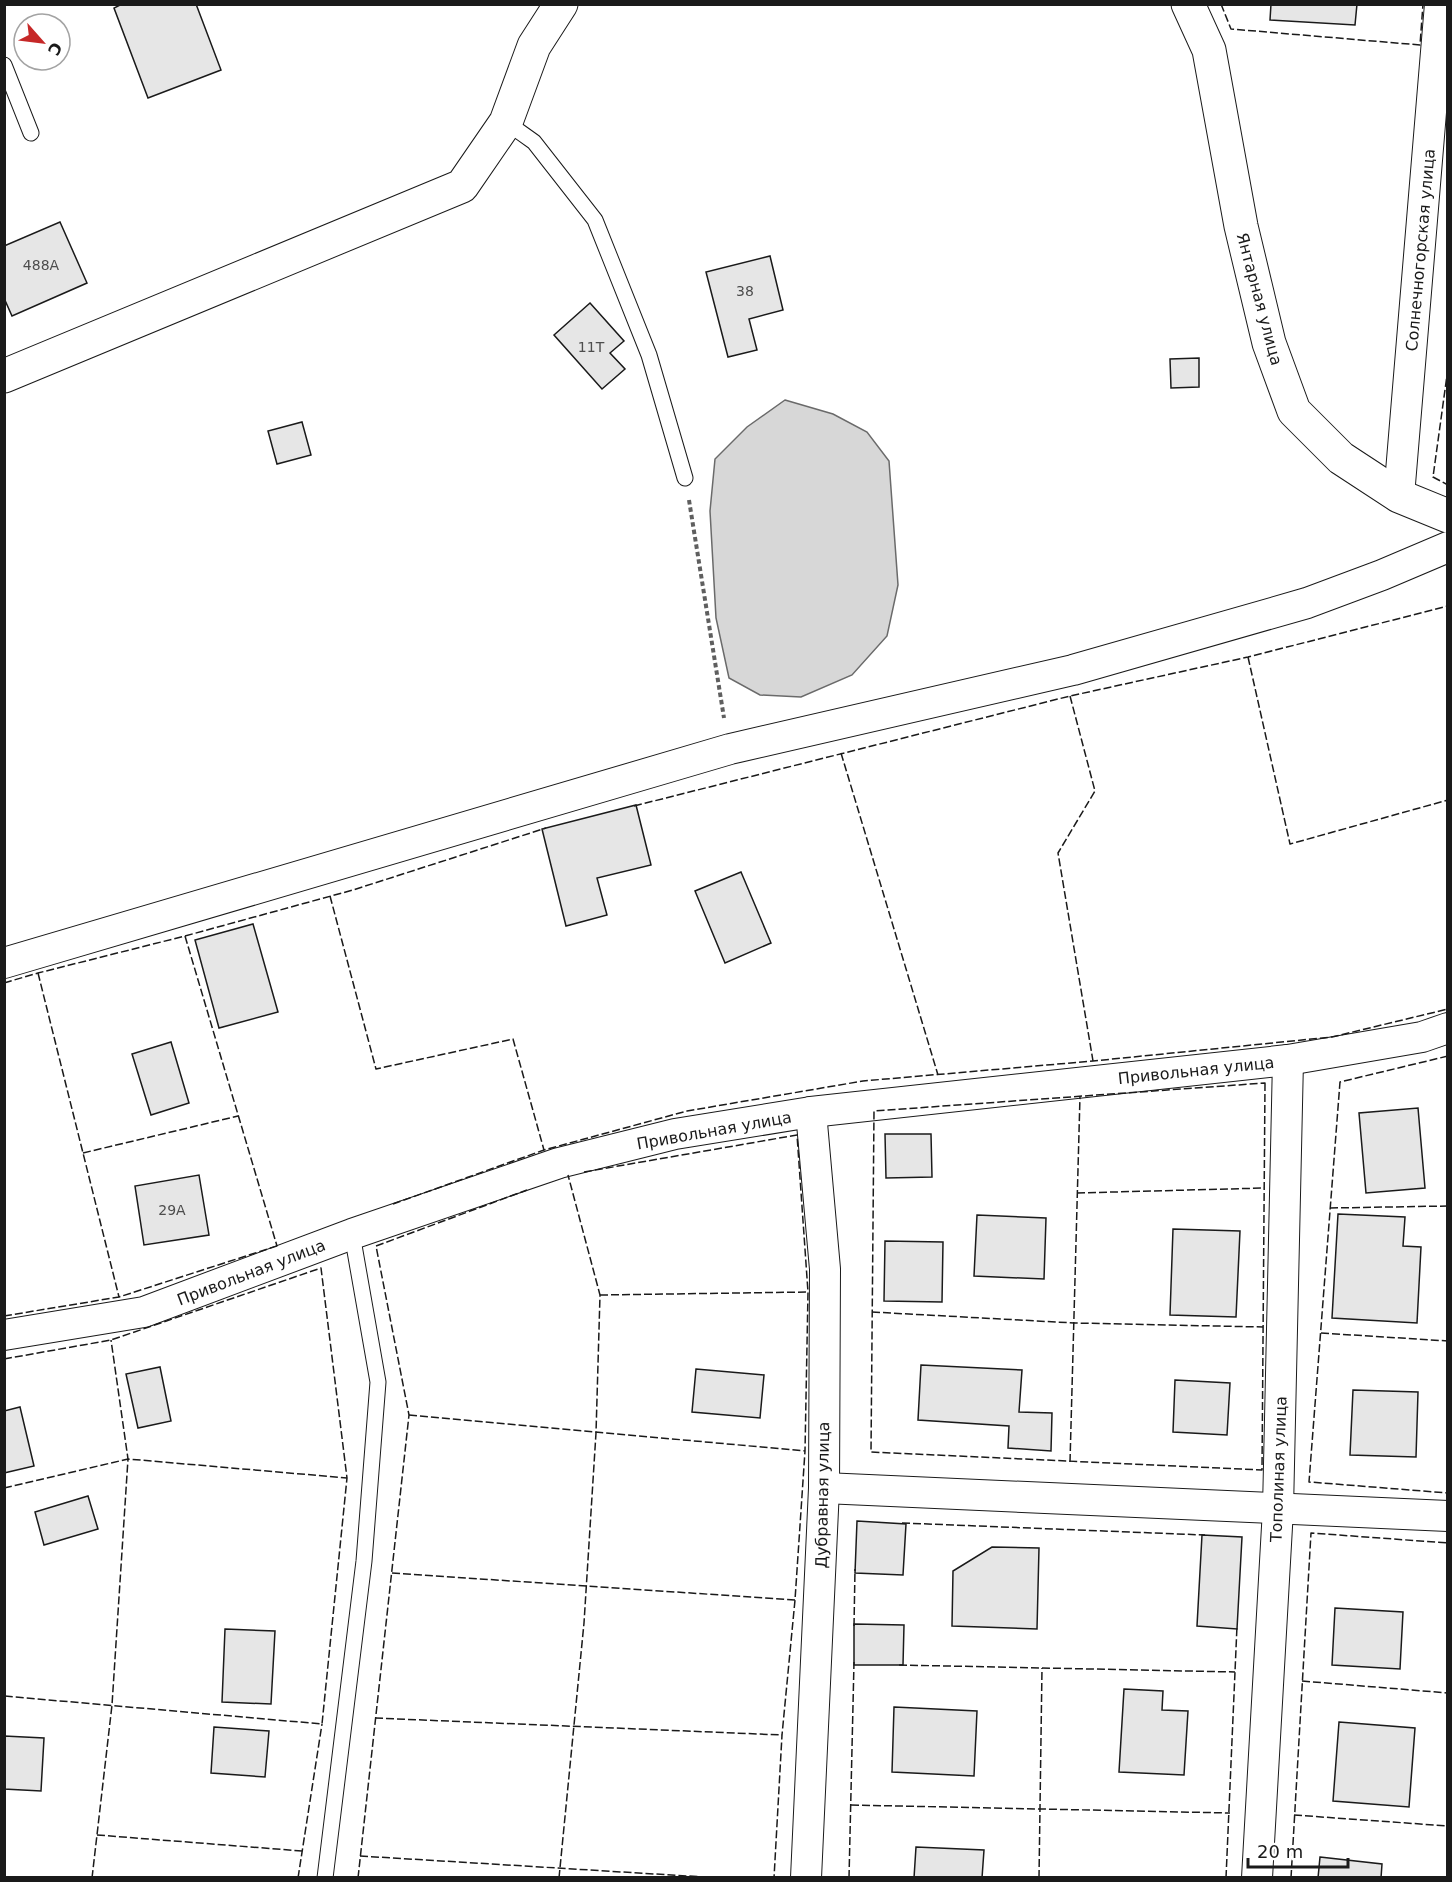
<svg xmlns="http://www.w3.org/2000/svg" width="1452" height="1882" font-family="'DejaVu Sans',sans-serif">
  <rect width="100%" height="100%" fill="#fff"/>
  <polygon fill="#d7d7d7" stroke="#6a6a6a" stroke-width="1.5" points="785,400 833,414 867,432 889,461 898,585 887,636 852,675 801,697 760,695 729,678 716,618 710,511 715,459 747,427"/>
  <g fill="#e6e6e6" stroke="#1a1a1a" stroke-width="1.5">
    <polygon points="122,4 196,4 221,70 148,98 114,8"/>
    <polygon points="1271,4 1357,4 1355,25 1270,20"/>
    <polygon points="60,222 87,283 12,316 4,298 4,246"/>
    <polygon points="770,256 783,310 749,319 757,350 728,357 706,272"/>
    <polygon points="590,303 624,341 610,353 625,369 602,389 554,335"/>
    <polygon points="1199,358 1199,387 1171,388 1170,359"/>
    <polygon points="302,422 311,455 277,464 268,431"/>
    <polygon points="636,805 651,865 597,878 607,915 566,926 542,829"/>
    <polygon points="741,872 771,943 725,963 695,891"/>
    <polygon points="253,924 278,1012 219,1028 195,940"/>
    <polygon points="171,1042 189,1103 151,1115 132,1054"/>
    <polygon points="1418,1108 1425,1188 1366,1193 1359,1113"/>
    <polygon points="885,1134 931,1134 932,1177 886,1178"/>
    <polygon points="199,1175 209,1235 144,1245 135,1186"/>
    <polygon points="1338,1214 1405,1217 1403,1246 1421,1247 1417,1323 1332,1318"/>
    <polygon points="977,1215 1046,1218 1044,1279 974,1276"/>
    <polygon points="1173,1229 1240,1231 1236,1317 1170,1315"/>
    <polygon points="885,1241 943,1242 942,1302 884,1301"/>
    <polygon points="921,1365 1022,1370 1019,1412 1052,1413 1051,1451 1008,1448 1009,1426 918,1420"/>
    <polygon points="160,1367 171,1421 138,1428 126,1374"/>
    <polygon points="696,1369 764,1375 760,1418 692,1412"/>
    <polygon points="1175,1380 1230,1383 1227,1435 1173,1432"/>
    <polygon points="1353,1390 1418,1392 1416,1457 1350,1455"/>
    <polygon points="20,1407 34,1466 4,1473 4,1411"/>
    <polygon points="88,1496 98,1529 44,1545 35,1512"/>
    <polygon points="857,1521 906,1524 903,1575 855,1573"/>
    <polygon points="1202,1535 1242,1537 1237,1629 1197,1626"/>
    <polygon points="992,1547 1039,1548 1037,1629 952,1626 953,1571"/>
    <polygon points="1335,1608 1403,1612 1400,1669 1332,1665"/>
    <polygon points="854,1624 904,1625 903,1665 854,1665"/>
    <polygon points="225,1629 275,1631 271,1704 222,1702"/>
    <polygon points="1124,1689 1163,1691 1162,1710 1188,1711 1184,1775 1119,1772"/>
    <polygon points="894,1707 977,1711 974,1776 892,1772"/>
    <polygon points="1339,1722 1415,1728 1409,1807 1333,1801"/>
    <polygon points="214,1727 269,1731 265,1777 211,1773"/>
    <polygon points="4,1736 44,1738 41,1791 4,1789"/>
    <polygon points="916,1847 984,1850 982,1878 914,1878"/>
    <polygon points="1320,1857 1382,1864 1381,1878 1318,1878"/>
  </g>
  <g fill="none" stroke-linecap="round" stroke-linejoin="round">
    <g stroke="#1a1a1a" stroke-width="17">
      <g id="service">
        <polyline points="4,65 31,133"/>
        <polyline points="506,122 534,142 595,220 649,355 685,478"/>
        <polyline points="325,1878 364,1561 378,1382 352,1234"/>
      </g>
    </g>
    <g stroke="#1a1a1a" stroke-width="32">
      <g id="minor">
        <polyline points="1399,496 1440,4"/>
        <polyline points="4,963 730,749 1073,670 1307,603 1382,575 1448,547"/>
        <polyline points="4,1335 144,1312 352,1234 559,1163 675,1134 811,1112 1288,1060 1422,1037 1448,1028"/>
        <polyline points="824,1488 1448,1516"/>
        <polyline points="806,1878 824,1488 825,1269 811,1112"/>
        <polyline points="1257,1878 1278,1509 1288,1060"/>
      </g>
    </g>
    <g stroke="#1a1a1a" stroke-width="35">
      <g id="tertiary">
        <polyline points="1188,4 1209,50 1241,226 1269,343 1294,411 1341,458 1399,496 1448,516"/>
        <polyline points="4,376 462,186 506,122 534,46 561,4"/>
      </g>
    </g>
    <polyline stroke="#5f5f5f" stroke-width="4" stroke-dasharray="4.5 3" stroke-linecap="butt" points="689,500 724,718"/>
    <use href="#service" stroke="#fff" stroke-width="15"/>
    <use href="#minor" stroke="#fff" stroke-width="30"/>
    <use href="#tertiary" stroke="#fff" stroke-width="33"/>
    <g stroke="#1a1a1a" stroke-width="1.5" stroke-dasharray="8 3" stroke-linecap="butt">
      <polyline points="1221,4 1231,29 1420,45 1423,4"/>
      <polyline points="1448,368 1433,477 1448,485"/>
      <polyline points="1248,657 1290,844 1448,800"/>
      <polyline points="1070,696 1095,791 1058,853 1093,1061"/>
      <polyline points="841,753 938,1075"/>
      <polyline points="634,806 1070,696 1248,657 1448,606"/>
      <polyline points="330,896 376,1069 513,1039 544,1150"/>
      <polyline points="185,936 277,1246"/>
      <polyline points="38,973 119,1297"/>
      <polyline points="4,983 38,973 185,936 353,890 546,828"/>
      <polyline points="1448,1056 1340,1082 1309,1482 1448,1493"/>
      <polygon points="1265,1083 1262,1470 871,1452 874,1111"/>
      <polyline points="83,1153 238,1116"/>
      <polyline points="584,1172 797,1135 808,1292 805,1451 795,1600 782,1735 774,1878"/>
      <polyline points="1077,1193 1264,1188"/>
      <polyline points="393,1204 544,1150 687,1111 863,1081 1093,1061 1332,1037 1448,1009"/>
      <polyline points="1330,1208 1448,1206"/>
      <polyline points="600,1295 808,1292"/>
      <polyline points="872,1312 1074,1323 1263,1327"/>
      <polyline points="4,1316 119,1297 280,1245"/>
      <polyline points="1321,1333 1448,1341"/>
      <polyline points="4,1359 111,1340 321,1268 347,1478 322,1724 4,1696"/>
      <polyline points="409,1415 805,1451"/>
      <polyline points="1070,1462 1080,1096"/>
      <polyline points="4,1488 128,1459 347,1478"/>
      <polyline points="902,1523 1205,1535"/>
      <polyline points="392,1573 795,1600"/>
      <polyline points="854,1626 855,1569"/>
      <polyline points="899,1665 1235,1672"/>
      <polyline points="1302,1681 1448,1693"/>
      <polyline points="375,1718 782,1735"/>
      <polyline points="851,1805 1230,1813"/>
      <polyline points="1294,1815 1448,1826"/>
      <polyline points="97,1835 302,1851"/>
      <polyline points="360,1856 721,1878"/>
      <polyline points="92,1878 112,1705 128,1459 111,1340"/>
      <polyline points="298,1878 322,1724"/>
      <polyline points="358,1878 409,1415 376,1246 527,1190"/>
      <polyline points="559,1878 584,1623 596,1433 600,1295 568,1175"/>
      <polyline points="849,1878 854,1662"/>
      <polyline points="1039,1878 1042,1668"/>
      <polyline points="1226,1878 1237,1626"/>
      <polyline points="1291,1878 1311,1533 1448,1543"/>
    </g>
  </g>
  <g text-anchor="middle" stroke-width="4.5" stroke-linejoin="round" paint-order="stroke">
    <g font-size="14" fill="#4d4d4d">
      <text x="41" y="270">488А</text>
      <text x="745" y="296">38</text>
      <text x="591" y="352">11Т</text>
      <text x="172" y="1215">29А</text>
    </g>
    <g font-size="16" fill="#1a1a1a" stroke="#fff">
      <text transform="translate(1420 250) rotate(-85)" y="6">Солнечногорская улица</text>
      <text transform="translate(1260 299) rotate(75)" y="6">Янтарная улица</text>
      <text transform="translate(1196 1070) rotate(-6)" y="6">Привольная улица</text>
      <text transform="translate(714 1130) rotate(-10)" y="6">Привольная улица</text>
      <text transform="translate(251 1272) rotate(-21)" y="6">Привольная улица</text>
      <text transform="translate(1278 1469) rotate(-88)" y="6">Тополиная улица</text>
      <text transform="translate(822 1495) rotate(-89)" y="6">Дубравная улица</text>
    </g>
  </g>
  <rect width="1452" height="1882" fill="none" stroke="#1a1a1a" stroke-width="12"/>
  <g transform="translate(42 42) rotate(118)"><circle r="28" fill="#ffffff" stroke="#a3a3a3" stroke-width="1.5"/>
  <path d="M0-4.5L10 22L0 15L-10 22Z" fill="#c62828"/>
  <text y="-9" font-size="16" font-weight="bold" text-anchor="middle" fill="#1a1a1a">С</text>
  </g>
  <path d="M1248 1858v9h100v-9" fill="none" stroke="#1a1a1a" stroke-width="3"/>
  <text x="1257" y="1858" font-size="18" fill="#1a1a1a" stroke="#ffffff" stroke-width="4.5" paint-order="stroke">20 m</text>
</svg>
